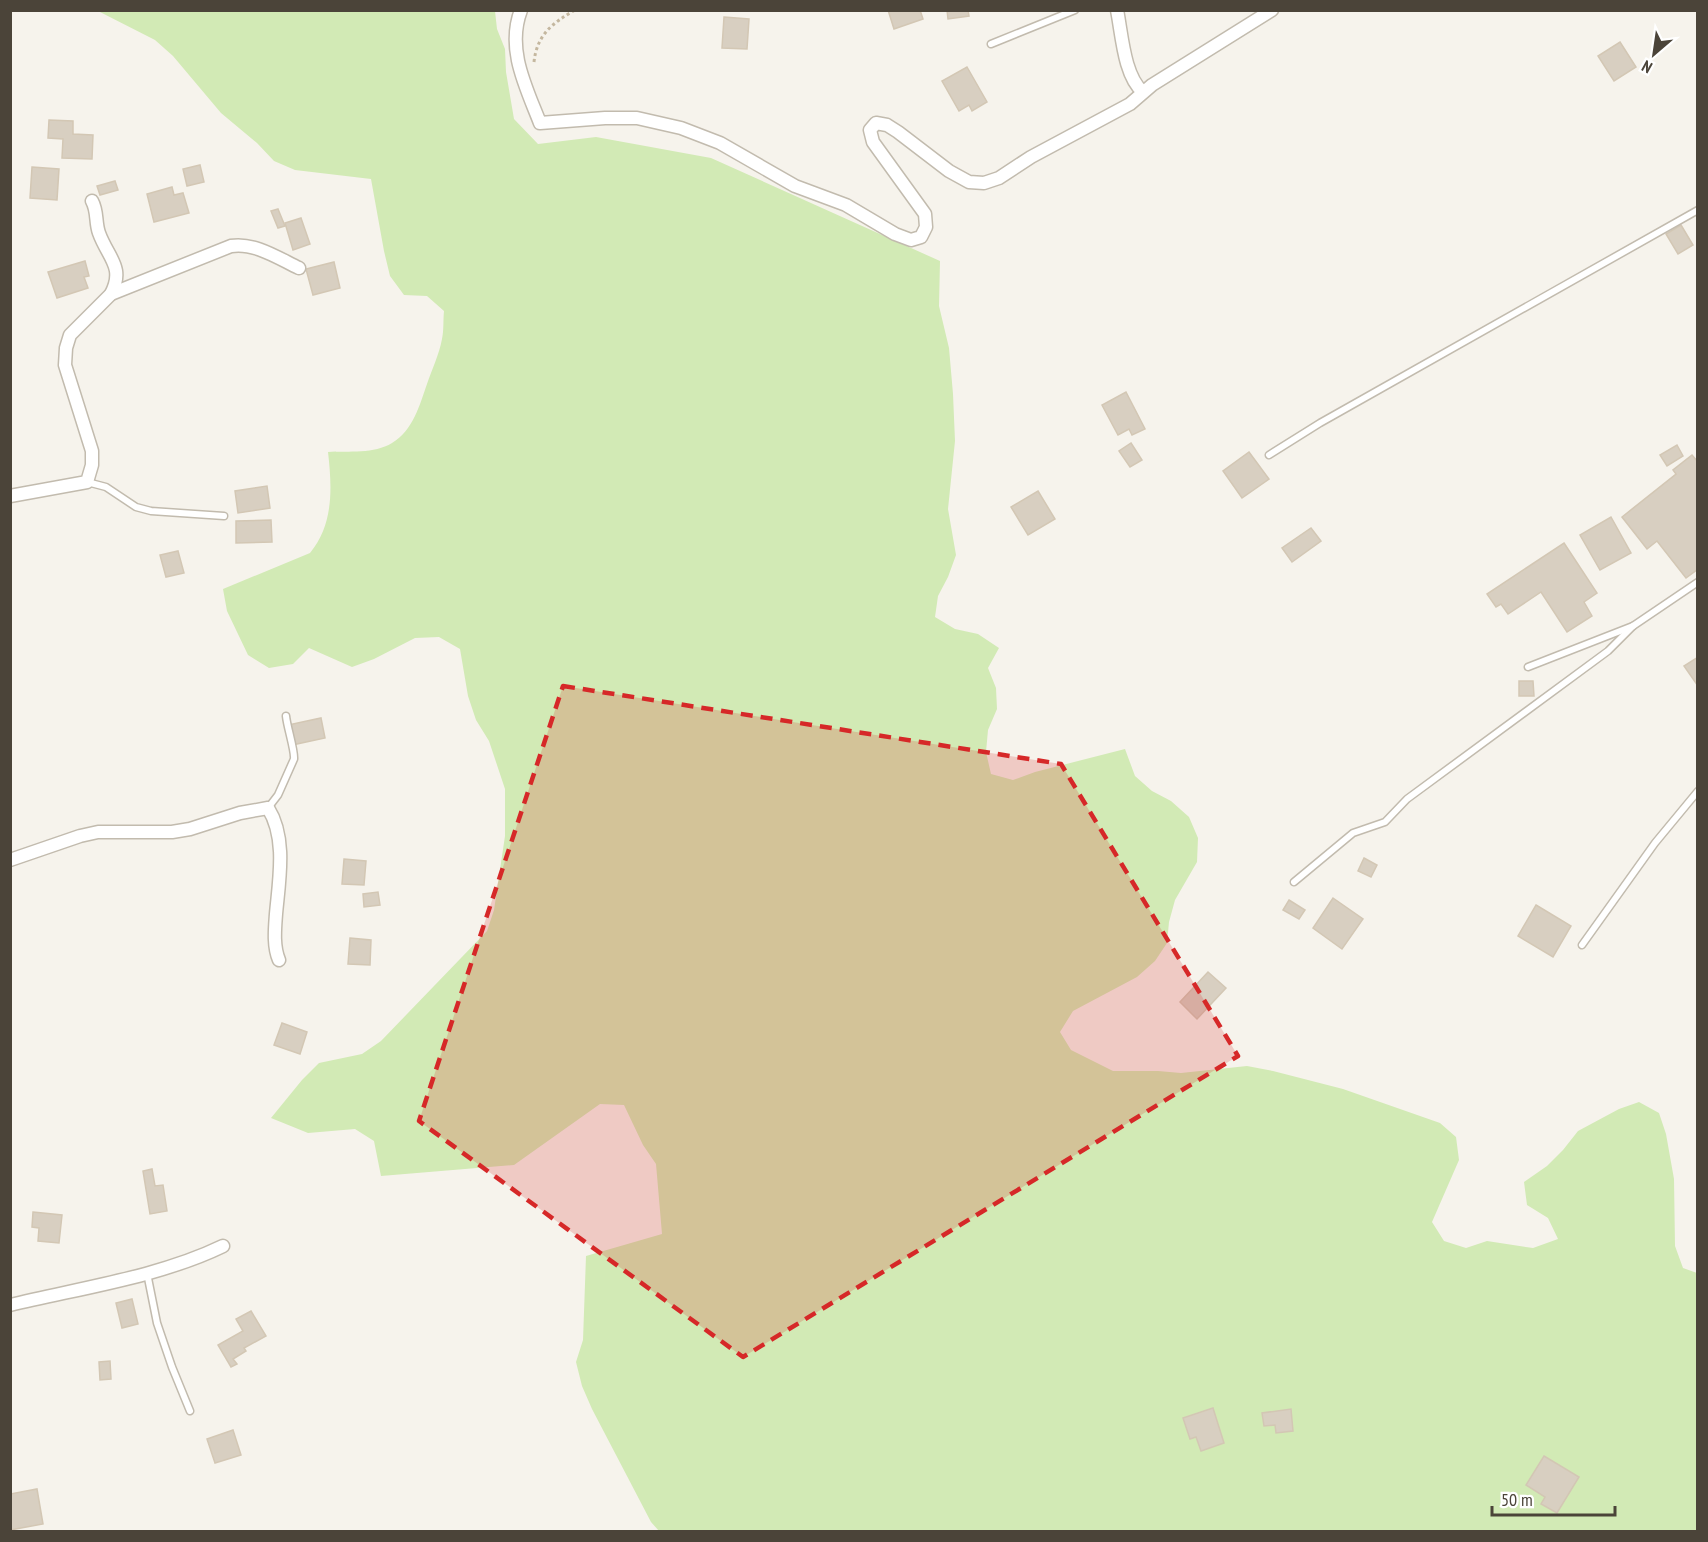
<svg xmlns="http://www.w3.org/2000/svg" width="1708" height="1542" font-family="'PT Sans Narrow',sans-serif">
  <rect width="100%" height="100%" fill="#f6f3ec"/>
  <path fill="#d2eab5" d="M 98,11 L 495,11 L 497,29 L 505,49 L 506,72 L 514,119 L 538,144 L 596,137 L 711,158 L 940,261 L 939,306 L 949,348 L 953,394 L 955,441 L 948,509 L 956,555 L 948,577 L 938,596 L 935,617 L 955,629 L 978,634 L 999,648 L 988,668 L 996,688 L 997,709 L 988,730 L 986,752 L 991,774 L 1013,780 L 1035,772 L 1125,749 L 1135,776 L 1152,791 L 1171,801 L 1189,817 L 1198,838 L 1197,862 L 1175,900 L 1169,922 L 1167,943 L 1155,961 L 1137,977 L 1073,1011 L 1060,1032 L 1071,1050 L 1113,1071 L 1158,1071 L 1181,1073 L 1247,1066 L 1273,1071 L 1343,1089 L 1440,1123 L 1456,1137 L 1459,1160 L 1432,1222 L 1444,1241 L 1466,1248 L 1487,1241 L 1533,1248 L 1558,1239 L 1548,1218 L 1527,1205 L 1524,1182 L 1547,1166 L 1563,1150 L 1578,1131 L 1619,1109 L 1639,1102 L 1659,1113 L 1666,1134 L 1674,1179 L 1675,1246 L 1683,1268 L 1697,1273 L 1697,1531 L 659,1531 L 651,1522 L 592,1409 L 582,1386 L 576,1362 L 583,1340 L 586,1256 L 662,1234 L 656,1164 L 643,1145 L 624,1105 L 600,1104 L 514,1165 L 381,1176 L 374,1141 L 355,1129 L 308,1133 L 271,1118 L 302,1080 L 319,1063 L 362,1054 L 381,1041 L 487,931 L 494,910 L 505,836 L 505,789 L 489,741 L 476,720 L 468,696 L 460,649 L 439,637 L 415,638 L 374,659 L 352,667 L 309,648 L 293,664 L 269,668 L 248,655 L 227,611 L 223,589 L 310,553 C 334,524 332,487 328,452 C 349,451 374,454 392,443 C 413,431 420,404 427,384 C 432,369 439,355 442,339 C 444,330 443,321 444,311 L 427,296 L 404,295 L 390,276 L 384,251 L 371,179 L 295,170 L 274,161 L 257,143 L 221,113 L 173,56 L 155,40 Z"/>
  <g fill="#d8cfc1" stroke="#d3c7b4" stroke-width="1.5">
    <polygon points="888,10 920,10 923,19 894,29"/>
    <polygon points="947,10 968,10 969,16 948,19"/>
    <polygon points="724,17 749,19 747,49 722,48"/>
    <polygon points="1620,42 1636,67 1614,81 1598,56"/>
    <polygon points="967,67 987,102 972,111 969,105 959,111 942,81"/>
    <polygon points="49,120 73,121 73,134 93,135 92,159 62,158 63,139 48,138"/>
    <polygon points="200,165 204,182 187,186 183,169"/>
    <polygon points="32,167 59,169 57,200 30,198"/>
    <polygon points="115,181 118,190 100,195 97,186"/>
    <polygon points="172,187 174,195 183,193 189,213 154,222 147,194"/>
    <polygon points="278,209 285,226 278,228 271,211"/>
    <polygon points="301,218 310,244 293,250 285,223"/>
    <polygon points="1681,225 1693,245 1678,254 1666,234"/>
    <polygon points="85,261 89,276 84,277 88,288 57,298 48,272"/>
    <polygon points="334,262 340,288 313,295 306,269"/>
    <polygon points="1126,392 1145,429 1132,435 1129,429 1118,435 1102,405"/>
    <polygon points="1131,443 1142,460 1130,467 1119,451"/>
    <polygon points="1677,445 1683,456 1667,466 1660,455"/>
    <polygon points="1249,452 1269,479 1242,498 1223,471"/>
    <polygon points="1692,455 1698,462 1698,569 1686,578 1657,541 1647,549 1622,517 1676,474 1673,470"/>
    <polygon points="267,486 270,508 238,513 235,491"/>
    <polygon points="1038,491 1055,519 1028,535 1011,507"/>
    <polygon points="1611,517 1631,553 1600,570 1580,535"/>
    <polygon points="271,520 272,542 236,543 236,521"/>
    <polygon points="1311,528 1321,541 1292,562 1282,548"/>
    <polygon points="1564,543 1597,593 1584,602 1592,616 1567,632 1541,592 1508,614 1501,604 1496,607 1487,594"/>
    <polygon points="178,551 184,573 166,577 160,555"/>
    <polygon points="1698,657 1698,686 1684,666"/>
    <polygon points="1519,681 1533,681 1534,696 1519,696"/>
    <polygon points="321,718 325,738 292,745 288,725"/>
    <polygon points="1364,858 1377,865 1371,877 1358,871"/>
    <polygon points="344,859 366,861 364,885 342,884"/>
    <polygon points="378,892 380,905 364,907 363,894"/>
    <polygon points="1333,898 1363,919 1342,949 1313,928"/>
    <polygon points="1289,900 1305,910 1299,919 1283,910"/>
    <polygon points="1536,905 1571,926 1553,957 1518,936"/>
    <polygon points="350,938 371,940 370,965 348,964"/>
    <polygon points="1208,972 1226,988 1197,1019 1180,1002"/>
    <polygon points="282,1023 307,1032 300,1054 274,1045"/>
    <polygon points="152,1169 155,1186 163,1185 167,1211 150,1214 143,1171"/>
    <polygon points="33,1212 62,1215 59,1243 38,1241 39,1228 32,1227"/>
    <polygon points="132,1299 138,1324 122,1328 116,1303"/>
    <polygon points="251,1311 266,1336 244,1348 246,1351 233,1359 237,1364 231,1367 218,1345 243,1331 236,1319"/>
    <polygon points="110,1361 111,1379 100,1380 99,1362"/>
    <polygon points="1213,1408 1224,1443 1201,1451 1196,1437 1190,1439 1183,1418"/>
    <polygon points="1291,1409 1293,1431 1276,1433 1275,1425 1264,1426 1262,1413"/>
    <polygon points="233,1430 241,1455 215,1463 207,1439"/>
    <polygon points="1544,1456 1579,1477 1557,1513 1541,1504 1545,1497 1526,1485"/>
    <polygon points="37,1489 43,1524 10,1530 10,1494"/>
  </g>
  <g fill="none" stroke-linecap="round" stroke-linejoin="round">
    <g stroke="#c2bbae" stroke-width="9">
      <g id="lane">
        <polyline points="991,44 1075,10"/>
        <polyline points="1269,455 1320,423 1698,210"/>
        <polyline points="87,482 106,487 136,507 151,511 224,516"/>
        <polyline points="1528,667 1633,626 1698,582"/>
        <path d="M 268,808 L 278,795 L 294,759 C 295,751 287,727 286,716"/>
        <polyline points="1294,882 1353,833 1385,822 1407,799 1608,651 1633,626"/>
        <polyline points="1582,945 1655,843 1698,791"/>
        <polyline points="147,1273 157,1323 172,1367 190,1411"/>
      </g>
    </g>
    <g stroke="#c2bbae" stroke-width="15">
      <g id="street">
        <path d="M 521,10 C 506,49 526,87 540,123 L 605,118 L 637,118 L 681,128 L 720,143 L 795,186 L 846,205 L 895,234 L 911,240 L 921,237 L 926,227 L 925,214 L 873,142 L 870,130 L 876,123 L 887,125 L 898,132 L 949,171 L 969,182 L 984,183 L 999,178 L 1031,157 L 1130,104 L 1152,85 L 1272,10"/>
        <path d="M 1117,10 C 1122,35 1124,76 1143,92"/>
        <path d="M 92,201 C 98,212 95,222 99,233 C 108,258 125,267 111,294"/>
        <path d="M 10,496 L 87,482 L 92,465 L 92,451 L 65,365 L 66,348 L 70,335 L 111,294 L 231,246 C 254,242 278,258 299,268"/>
        <path d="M 10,860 L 80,836 L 98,832 L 172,832 L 190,829 L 240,813 L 268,808 C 287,838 279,880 276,914 C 275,928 273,946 279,960"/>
        <path d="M 10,1305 C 80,1288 159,1277 223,1246"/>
      </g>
    </g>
    <path stroke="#c4b79f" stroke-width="3" stroke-dasharray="3 3" stroke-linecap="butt" d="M 534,62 C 537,34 553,23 575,10"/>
    <use href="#lane" stroke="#fff" stroke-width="6"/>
    <use href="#street" stroke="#fff" stroke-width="12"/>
  </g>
  <path fill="#d62828" fill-opacity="0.2" stroke="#d62828" stroke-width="4.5" stroke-dasharray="12 8" stroke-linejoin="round" d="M 563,686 L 1061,764 L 1238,1056 L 743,1357 L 419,1121 Z"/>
  <rect width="1708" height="1542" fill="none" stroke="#4b4439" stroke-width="24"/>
  <g transform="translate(1654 54) rotate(209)" stroke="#ffffff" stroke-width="4.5" paint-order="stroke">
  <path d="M0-4.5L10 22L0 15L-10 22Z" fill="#4b4439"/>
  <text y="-9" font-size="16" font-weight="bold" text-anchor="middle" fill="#4b4439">N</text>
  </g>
  <path d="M1492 1506v9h123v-9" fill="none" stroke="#4b4439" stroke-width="3"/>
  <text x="1501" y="1506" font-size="18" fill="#4b4439" stroke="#ffffff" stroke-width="4.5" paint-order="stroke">50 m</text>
</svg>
